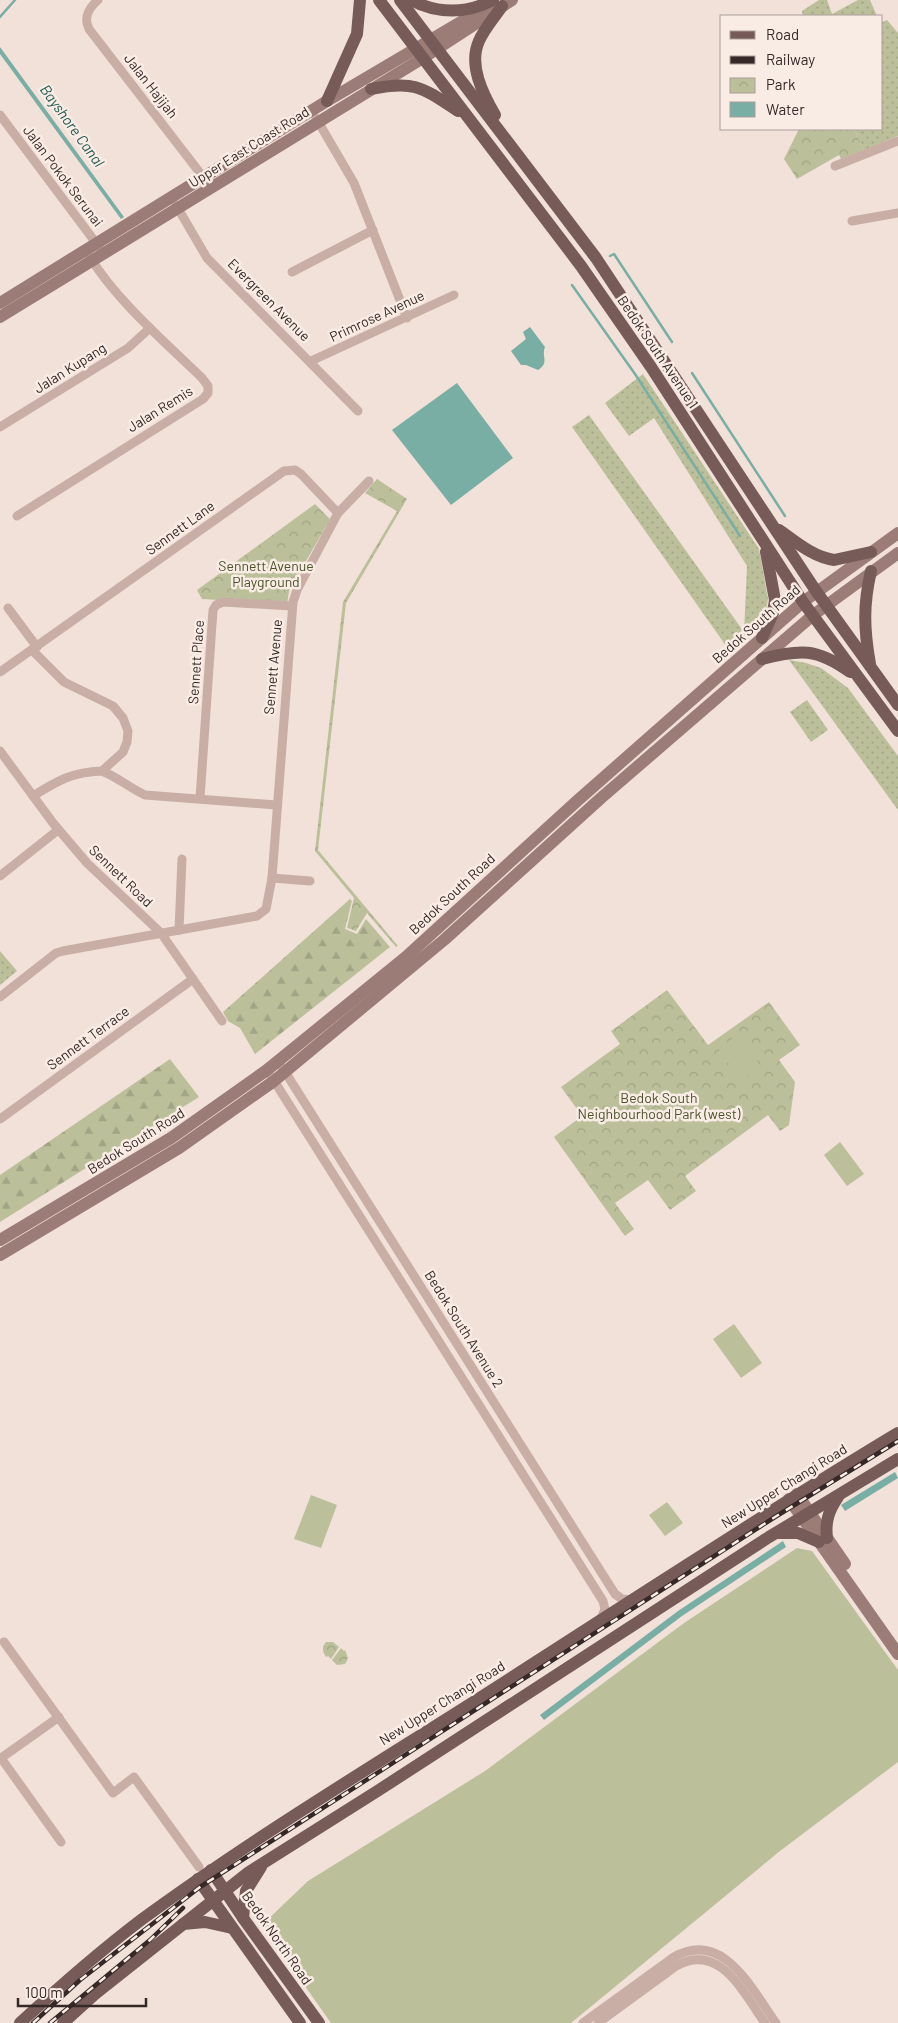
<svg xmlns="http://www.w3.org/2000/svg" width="898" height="2023" font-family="Barlow,sans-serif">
  <defs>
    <pattern id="grass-dots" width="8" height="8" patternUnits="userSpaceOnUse" patternTransform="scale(1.25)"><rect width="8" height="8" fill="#bbc09a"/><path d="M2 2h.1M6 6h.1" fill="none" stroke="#a1a585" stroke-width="1.8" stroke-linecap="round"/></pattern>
    <pattern id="forest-firs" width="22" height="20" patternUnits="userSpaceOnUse" patternTransform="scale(1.25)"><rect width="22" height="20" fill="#bbc09a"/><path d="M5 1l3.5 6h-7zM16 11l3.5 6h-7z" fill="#a1a585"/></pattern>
    <pattern id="park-crowns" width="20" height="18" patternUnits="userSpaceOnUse" patternTransform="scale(1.25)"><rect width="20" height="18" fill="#bbc09a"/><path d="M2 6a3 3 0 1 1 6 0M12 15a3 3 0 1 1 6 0" fill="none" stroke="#a1a585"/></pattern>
  </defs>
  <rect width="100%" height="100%" fill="#f1e1d9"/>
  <g fill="url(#grass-dots)">
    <polygon points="819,0 827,0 832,14 858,0 870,0 877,16 803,16 802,11"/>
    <polygon points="887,20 898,33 898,136 864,150 854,129 882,129 882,22"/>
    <polygon points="643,374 759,549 768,599 766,610 756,632 731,653 572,427 589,415 744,632 747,566 654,418 629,436 605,403"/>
    <polygon points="789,660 806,663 821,668 848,688 898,756 898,810"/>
    <polygon points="807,700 828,730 811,742 790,712"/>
    <polygon points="0,951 17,971 0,985"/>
  </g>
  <g fill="url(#forest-firs)">
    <polygon points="350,899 352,901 345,929 357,934 366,919 390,947 255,1054 240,1028 228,1021 223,1012"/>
    <polygon points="170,1059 199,1097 0,1222 0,1175"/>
  </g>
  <g fill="url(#park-crowns)">
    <polygon points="799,129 854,129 864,150 841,159 839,155 797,179 784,159"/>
    <polygon points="377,479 407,499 346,603 318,850 398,946 396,947 367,913 356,931 347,928 354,898 315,851 343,602 397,511 365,493"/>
    <polygon points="315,504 330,519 289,591 287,604 202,599 197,590"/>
    <polygon points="667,990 708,1045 769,1002 800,1045 779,1060 795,1082 789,1125 780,1131 768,1115 685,1176 696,1191 670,1210 648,1180 615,1203 634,1229 625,1236 554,1137 582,1116 561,1087 620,1044 611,1031"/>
    <path d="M 326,1642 L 333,1642 L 339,1647 L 331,1659 L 328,1656 L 326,1657 C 323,1652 321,1647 326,1642 Z"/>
    <polygon points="341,1648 344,1651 345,1650 348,1658 345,1664 337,1665 332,1660"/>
  </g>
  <g fill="#bbc09a">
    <polygon points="737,1035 761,1066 741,1080 718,1049"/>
    <polygon points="840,1142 864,1174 847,1186 824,1155"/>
    <polygon points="734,1324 762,1363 741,1378 713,1339"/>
    <polygon points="311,1495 337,1505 321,1548 294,1539"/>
    <polygon points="667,1502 683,1523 665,1536 649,1515"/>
    <polygon points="797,1548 812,1551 898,1670 898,1762 780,1851 571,2023 331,2023 262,1925 308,1881 485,1771 684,1623"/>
  </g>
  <g fill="#79aea4">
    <polygon points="0,47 124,217 121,219 0,54"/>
    <path d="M 530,327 L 545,347 C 541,356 550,363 538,370 L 526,365 L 521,365 L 511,351 L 526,339 L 523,332 Z"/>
    <polygon points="457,383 513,458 451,505 392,430"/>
    <polygon points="895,1472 898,1478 845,1511 841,1505"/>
    <polygon points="783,1541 786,1547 682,1616 544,1720 540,1715 678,1611"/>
  </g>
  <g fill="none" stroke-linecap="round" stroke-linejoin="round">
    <g stroke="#79aea4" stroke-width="2.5">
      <polyline points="0,17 15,0"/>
      <polyline points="610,256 614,254 672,342"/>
      <polyline points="572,285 635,374 740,536"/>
      <polyline points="692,373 785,516"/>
    </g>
    <g stroke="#c9aea6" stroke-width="9">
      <path d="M 98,0 C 89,8 83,17 89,29 L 207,182"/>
      <polyline points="0,115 99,247"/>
      <polyline points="316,118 354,183 407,318"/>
      <polyline points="835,166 898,141"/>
      <polyline points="176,205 207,258 358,411"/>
      <polyline points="852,221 898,213"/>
      <polyline points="292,272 373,230"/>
      <polyline points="311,361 454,295"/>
      <polyline points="0,427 128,348 150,328"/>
      <path d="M 17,516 L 203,399 L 208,393 L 208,386 L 202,378 C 166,343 116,300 90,257"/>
      <polyline points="8,608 37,647"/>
      <path d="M 32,650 L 64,682 L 113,706 L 123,718 L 128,731 L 127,742 L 123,752 L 102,771 C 72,772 57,781 33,796"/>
      <polyline points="0,672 284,471 295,470 301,474 338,513"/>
      <polyline points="0,751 53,823 87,863 161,933 222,1021"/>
      <path d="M 102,771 C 117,777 130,788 145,795 L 276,805"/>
      <polyline points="200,798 213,610 216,605 223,602 292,606"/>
      <polyline points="0,876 58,830"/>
      <polyline points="272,878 310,881"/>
      <polyline points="179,930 182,859"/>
      <polyline points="0,997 56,953 63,951 257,916 266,909 272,878 293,602 297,590 338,513 369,481"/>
      <polyline points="282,1067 615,1594 622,1599 632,1600"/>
      <polyline points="271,1076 603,1601 605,1609 600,1621"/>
      <polyline points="0,1119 193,979"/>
      <polyline points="4,1642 113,1793 134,1777 199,1867"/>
      <polyline points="59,1717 1,1758 61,1842"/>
      <path d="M 583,2023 L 674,1957 C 724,1929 752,1990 776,2023"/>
      <path d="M 598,2023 L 676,1966 C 720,1941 744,1994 765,2023"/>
    </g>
    <g stroke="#9c7c77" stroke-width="12">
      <polyline points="0,303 327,101 483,9"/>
      <polyline points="0,317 423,58 512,0"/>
      <polyline points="0,1240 171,1138 267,1070 406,957 577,801 803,602 898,533"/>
      <polyline points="0,1255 179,1148 274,1081 444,940 601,798 812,616 898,553"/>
      <polyline points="797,1494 845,1564"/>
      <polyline points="789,1499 898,1654"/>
    </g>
    <g stroke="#775b58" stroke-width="12">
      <polyline points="379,0 581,266 651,367 803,602 898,731"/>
      <polyline points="400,0 596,258 816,591 898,705"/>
      <path d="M 411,0 C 437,14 467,14 493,0"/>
      <path d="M 371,89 C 414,80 422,87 458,111"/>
      <polyline points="327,101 357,34 360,0"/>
      <path d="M 495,115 C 483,94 468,65 479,41 C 484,29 495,17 502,6"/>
      <path d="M 779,530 C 796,542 813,557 834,560 L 871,552"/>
      <polyline points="762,638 773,613 775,600 766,552"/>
      <path d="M 762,659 C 800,649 817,648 850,672"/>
      <path d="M 870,664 C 864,630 863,605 871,571"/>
      <polyline points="778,1533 798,1533 819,1542"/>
      <path d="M 827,1538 C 825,1521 829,1510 838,1497"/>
      <polyline points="211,1870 243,1918 319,2023"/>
      <polyline points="198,1879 300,2023"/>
      <polyline points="243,1918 246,1891 261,1867"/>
      <polyline points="183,1924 205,1922 232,1928"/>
      <path d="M 20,2023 C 59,1987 99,1952 141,1920 C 249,1841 363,1772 475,1701 C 616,1611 755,1519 898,1433"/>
      <polyline points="63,2023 95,1994 249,1872 379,1790 769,1537 898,1459"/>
    </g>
    <g stroke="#352827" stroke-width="4.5">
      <g id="rail">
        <polyline points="33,2023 80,1980 200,1887 775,1517 898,1441"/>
        <polyline points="50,2023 150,1940 183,1908"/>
      </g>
    </g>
    <use href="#rail" stroke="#f9ece5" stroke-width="2.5" stroke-dasharray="8" stroke-linecap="butt"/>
  </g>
  <g text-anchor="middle" stroke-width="5" stroke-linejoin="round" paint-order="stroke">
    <g font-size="14" fill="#352827" stroke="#f9ece5">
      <text transform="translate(151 86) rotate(52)" y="5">Jalan Hajijah</text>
      <text transform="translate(249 147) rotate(-32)" y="5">Upper East Coast Road</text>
      <text transform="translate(63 176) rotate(53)" y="5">Jalan Pokok Serunai</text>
      <text transform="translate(269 300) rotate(45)" y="5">Evergreen Avenue</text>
      <text transform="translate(377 316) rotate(-25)" y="5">Primrose Avenue</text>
      <text transform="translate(658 352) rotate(56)" y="5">Bedok South Avenue 1</text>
      <text transform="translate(70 368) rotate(-32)" y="5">Jalan Kupang</text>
      <text transform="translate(160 409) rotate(-32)" y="5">Jalan Remis</text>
      <text transform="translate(180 528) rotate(-36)" y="5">Sennett Lane</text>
      <text transform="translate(756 624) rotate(-41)" y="5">Bedok South Road</text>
      <text transform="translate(196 662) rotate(-86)" y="5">Sennett Place</text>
      <text transform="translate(273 667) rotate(-85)" y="5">Sennett Avenue</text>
      <text transform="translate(121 876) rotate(44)" y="5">Sennett Road</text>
      <text transform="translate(452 894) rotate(-43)" y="5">Bedok South Road</text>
      <text transform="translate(88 1038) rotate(-36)" y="5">Sennett Terrace</text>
      <text transform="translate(136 1141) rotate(-32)" y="5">Bedok South Road</text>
      <text transform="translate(464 1329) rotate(58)" y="5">Bedok South Avenue 2</text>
      <text transform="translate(784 1486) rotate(-32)" y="5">New Upper Changi Road</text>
      <text transform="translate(442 1703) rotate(-32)" y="5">New Upper Changi Road</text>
      <text transform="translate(277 1938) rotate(55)" y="5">Bedok North Road</text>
    </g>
    <g font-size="14" fill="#4d532b" stroke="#f9ece5">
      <text x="266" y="571">Sennett Avenue<tspan x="266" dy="16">Playground</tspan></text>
      <text x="659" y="1103">Bedok South<tspan x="659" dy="16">Neighbourhood Park (west)</tspan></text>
    </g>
    <g font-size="15" font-style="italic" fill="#1d564d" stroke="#f9ece5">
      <text transform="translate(72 126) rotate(54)" y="5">Bayshore Canal</text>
    </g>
  </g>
  <rect x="720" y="15" width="162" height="115" fill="#f9ece5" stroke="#ab9e99"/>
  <rect x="730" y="31" width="25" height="8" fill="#775b58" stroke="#ab9e99"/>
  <text x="766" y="40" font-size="15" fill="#352827">Road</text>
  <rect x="730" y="56" width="25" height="8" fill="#352827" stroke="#ab9e99"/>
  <text x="766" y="65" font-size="15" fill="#352827">Railway</text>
  <rect x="730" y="78" width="25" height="15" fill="url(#park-crowns)" stroke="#ab9e99"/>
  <text x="766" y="90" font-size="15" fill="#352827">Park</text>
  <rect x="730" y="102" width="25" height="15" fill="#79aea4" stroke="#ab9e99"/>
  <text x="766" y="115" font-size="15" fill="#352827">Water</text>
  <path d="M18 1998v8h128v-8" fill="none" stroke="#352827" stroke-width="2.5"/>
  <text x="25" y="1998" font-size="15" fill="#352827" stroke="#f9ece5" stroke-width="4" paint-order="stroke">100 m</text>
</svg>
